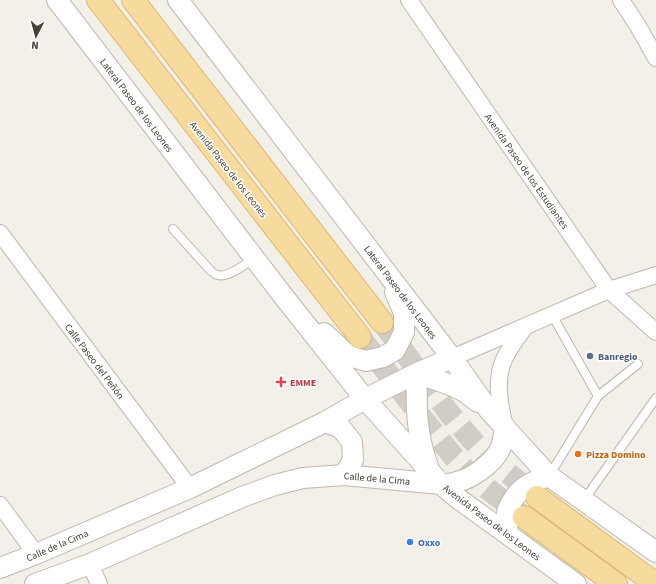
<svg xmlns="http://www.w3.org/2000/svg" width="656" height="584" font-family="'Source Sans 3',sans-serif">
  <rect width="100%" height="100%" fill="#f3f0e9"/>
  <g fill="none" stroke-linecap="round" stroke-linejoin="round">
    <g stroke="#d0cdc6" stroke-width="22" stroke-dasharray="22 11" stroke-linecap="butt">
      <polyline points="382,322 449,413 472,440 487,456 537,497"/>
      <polyline points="360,337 422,418 453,456 468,472 488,489 524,517"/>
    </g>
    <g stroke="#beb7ac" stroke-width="10">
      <g id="service">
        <path d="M 173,229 L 210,270 C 212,272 215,275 218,275 C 228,278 246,264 254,258"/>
        <polyline points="598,396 638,364"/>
        <polyline points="549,476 598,396 552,315"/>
        <polyline points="584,500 656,398"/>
      </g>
    </g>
    <g stroke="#beb7ac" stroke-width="18">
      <g id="minor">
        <polyline points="409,0 609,290 656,332"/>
        <polyline points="621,0 638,26 656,58"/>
        <polyline points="0,233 190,488"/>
        <polyline points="452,358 609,290 656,275"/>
        <path d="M 505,427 C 500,406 495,382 503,362 C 508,349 517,338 525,327"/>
        <polyline points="0,505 36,554"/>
        <polyline points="90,564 99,584"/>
      </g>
    </g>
    <g stroke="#beb7ac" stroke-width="22">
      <g id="tertiary">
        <polyline points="57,0 284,297 365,399 441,484 456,497 576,584"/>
        <polyline points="178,0 452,358 488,409 549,476 656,552"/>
        <polyline points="324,333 349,356 366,361 383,357 395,350 404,332 404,313 397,297 395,292"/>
        <polyline points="325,422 341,428 352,442 353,460 344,475"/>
        <path d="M 428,466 C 416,434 416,406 417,373 L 453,386 L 465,392 L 478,402"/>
        <path d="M 508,534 C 507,526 505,517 508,509 C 509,506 511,503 513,500 C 521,486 534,481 549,476"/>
        <polyline points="0,568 36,554 190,488 325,422 365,399 417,373 452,358"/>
        <path d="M 35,584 L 90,564 L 242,497 L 275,485 L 303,478 L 344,475 L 441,484 C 446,484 452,484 457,482 C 472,478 491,465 499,451 C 503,444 504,435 505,427"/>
      </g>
    </g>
    <g stroke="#dbb76f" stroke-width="24">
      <g id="primary">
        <polyline points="98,0 360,337"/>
        <polyline points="133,0 382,322"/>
        <polyline points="537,497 656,584"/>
        <polyline points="524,517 616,584"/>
      </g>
    </g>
    <use href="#service" stroke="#fff" stroke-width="8"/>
    <use href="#minor" stroke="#fff" stroke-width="16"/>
    <use href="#tertiary" stroke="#fff" stroke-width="20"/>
    <use href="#primary" stroke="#f7da9e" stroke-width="22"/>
  </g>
  <circle fill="#5c6f8a" stroke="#fff" stroke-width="1.5" cx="590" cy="356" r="4"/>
  <path fill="#e0444e" stroke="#fff" stroke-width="1.5" d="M279 376h4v4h4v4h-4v4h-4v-4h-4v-4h4z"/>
  <circle fill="#e8710a" stroke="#fff" stroke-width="1.5" cx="578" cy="454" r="4"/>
  <circle fill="#3f7fe0" stroke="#fff" stroke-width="1.5" cx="410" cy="542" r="4"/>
  <g text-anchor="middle" stroke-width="3" stroke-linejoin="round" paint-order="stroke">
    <g font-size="10" fill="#464038" stroke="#fff">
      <text transform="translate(137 105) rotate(53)" y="4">Lateral Paseo de los Leones</text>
      <text transform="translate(229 169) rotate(52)" y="4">Avenida Paseo de los Leones</text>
      <text transform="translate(527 171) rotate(55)" y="4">Avenida Paseo de los Estudiantes</text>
      <text transform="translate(401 292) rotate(53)" y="4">Lateral Paseo de los Leones</text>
      <text transform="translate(95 361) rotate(53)" y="4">Calle Paseo del Peñón</text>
      <text transform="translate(377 478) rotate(5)" y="4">Calle de la Cima</text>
      <text transform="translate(492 522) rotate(37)" y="4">Avenida Paseo de los Leones</text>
      <text transform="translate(57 545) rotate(-23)" y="4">Calle de la Cima</text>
    </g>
    <g font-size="10" font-weight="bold" fill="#4e5e75" stroke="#fff" text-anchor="start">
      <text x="598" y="360">Banregio</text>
    </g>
    <g font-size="10" font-weight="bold" fill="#be3a42" stroke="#fff" text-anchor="start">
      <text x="290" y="386">EMME</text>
    </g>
    <g font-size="10" font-weight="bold" fill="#c56008" stroke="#fff" text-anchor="start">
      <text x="586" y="458">Pizza Domino</text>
    </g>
    <g font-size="10" font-weight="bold" fill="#366cbe" stroke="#fff" text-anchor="start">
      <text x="418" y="546">Oxxo</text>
    </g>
  </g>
  <g transform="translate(36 36) rotate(186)" stroke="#ffffff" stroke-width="3" paint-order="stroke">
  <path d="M0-3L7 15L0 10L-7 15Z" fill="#464038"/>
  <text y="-6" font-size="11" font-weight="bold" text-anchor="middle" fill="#464038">N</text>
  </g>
</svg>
